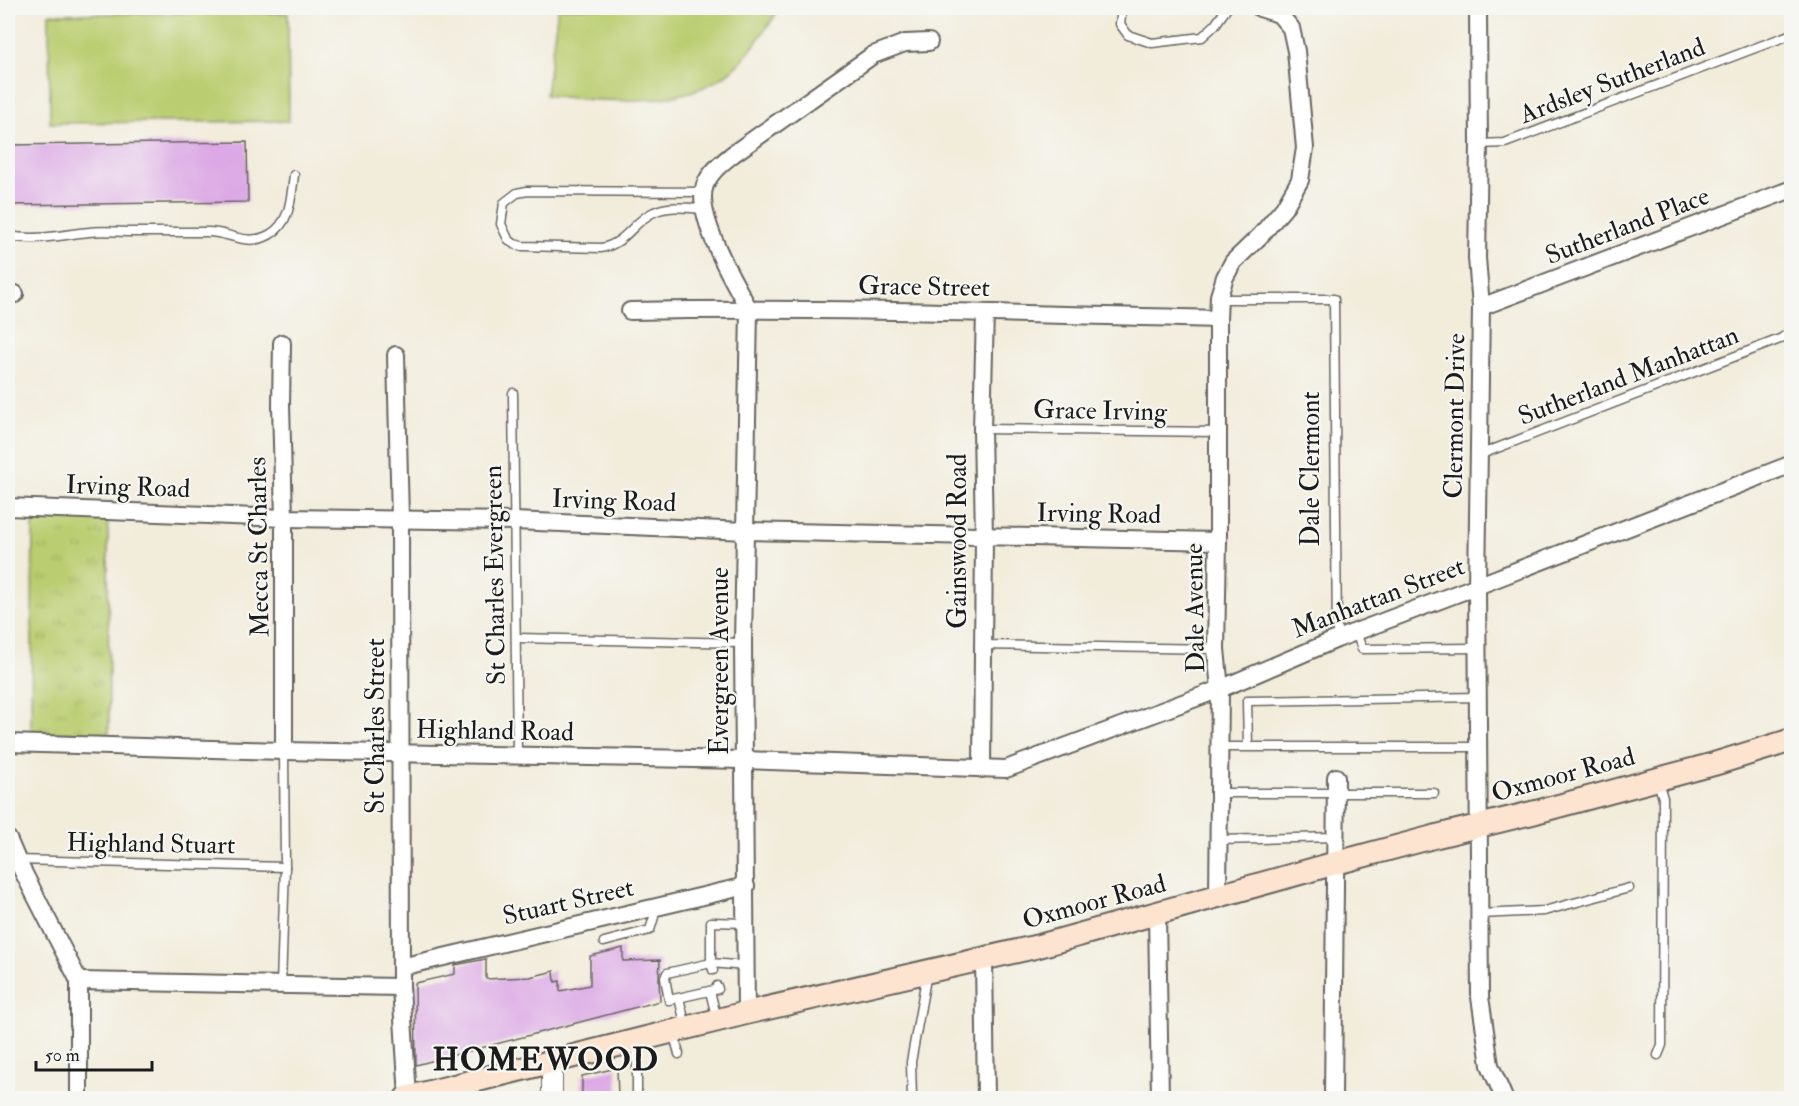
<svg xmlns="http://www.w3.org/2000/svg" width="1799" height="1106" font-family="'IM FELL Double Pica',serif">
  <defs>
    <pattern id="grass-tufts" width="24" height="20" patternUnits="userSpaceOnUse" patternTransform="scale(1.5)"><rect width="24" height="20" fill="#bacd70"/><path d="M3 7l-1-3M5 7V3M7 7l1-3M15 17l-1-3M17 17v-4M19 17l1-3" fill="none" stroke="#9faf60"/></pattern>
  </defs>
  <rect width="100%" height="100%" fill="#f6f6f2"/>
  <filter id="ink" filterUnits="userSpaceOnUse"><feTurbulence type="fractalNoise" baseFrequency=".0167" numOctaves="2"/><feDisplacementMap in="SourceGraphic" scale="12" xChannelSelector="R" yChannelSelector="G"/><feConvolveMatrix kernelMatrix="1 2 1 2 8 2 1 2 1" color-interpolation-filters="sRGB"/></filter>
  <filter id="wash" filterUnits="userSpaceOnUse"><feTurbulence type="fractalNoise" baseFrequency=".008" numOctaves="4" result="noise"/><feDisplacementMap in="SourceGraphic" scale="24" xChannelSelector="R" yChannelSelector="G"/><feGaussianBlur stdDeviation="1.35" result="paint"/><feColorMatrix in="noise" values="0 0 0 0 0 0 0 0 0 0 0 0 0 0 0 0 0 1.4 0 .05"/><feComposite in="paint" operator="in"/></filter>
  <g filter="url(#wash)">
    <rect width="100%" height="100%" fill="#f2ecdb"/>
    <polygon fill="url(#grass-tufts)" stroke="#6b7446" stroke-width="1.5" points="33,515 108,517 109,733 31,733"/>
    <g fill="#bacd70" stroke="#6b7446" stroke-width="1.5">
      <path d="M 558,8 L 779,8 C 774,19 766,29 759,38 C 749,53 737,68 721,78 C 676,108 598,102 546,95 Z"/>
      <polygon points="288,13 289,121 50,123 49,14"/>
    </g>
    <g id="blocks">
      <g fill="#dca8e5">
        <polygon points="247,142 248,202 8,205 8,145"/>
        <polygon points="623,948 623,961 660,960 659,979 660,1001 416,1065 415,983 455,974 455,965 486,959 486,979 530,977 554,971 555,982 560,981 560,991 590,985 590,956"/>
        <polygon points="617,1068 618,1098 582,1098 582,1076"/>
      </g>
    </g>
  </g>
  <g filter="url(#ink)">
    <use href="#blocks" fill-opacity="0" stroke="#67655f" stroke-width="1.5"/>
    <g fill="none" stroke-linecap="round" stroke-linejoin="round">
      <g stroke="#67655f" stroke-width="11">
        <g id="service">
          <polyline points="1122,8 1120,24 1128,35 1152,43 1202,37 1215,25 1227,8"/>
          <polyline points="1479,144 1505,143 1792,34"/>
          <path d="M 704,192 L 527,191 L 517,193 L 504,203 L 501,224 L 508,239 L 514,244 L 522,246 L 601,248 C 626,244 633,221 654,212 C 669,205 688,208 705,209"/>
          <path d="M 8,236 C 39,241 59,235 89,232 C 102,230 117,232 130,232 C 156,232 182,232 208,232 C 230,232 246,247 269,235 C 291,223 291,197 294,175"/>
          <polyline points="1220,299 1334,299 1337,639"/>
          <polyline points="513,393 517,756"/>
          <polyline points="982,429 1217,432"/>
          <polyline points="1479,455 1780,339 1792,331"/>
          <polyline points="1356,632 1362,649 1478,648"/>
          <polyline points="517,638 743,643"/>
          <polyline points="983,645 1216,649"/>
          <polyline points="1248,746 1247,701 1479,697"/>
          <polyline points="1219,747 1480,747"/>
          <polyline points="1219,793 1434,793"/>
          <polyline points="1219,840 1336,837"/>
          <polyline points="17,860 285,867"/>
          <polyline points="1480,914 1544,911 1629,888"/>
          <polyline points="604,942 650,930 654,917 653,908"/>
          <polyline points="713,970 711,963 746,966"/>
          <polyline points="281,985 285,867 284,751"/>
          <polyline points="717,986 718,989 669,1000 665,978 667,973 711,963 711,922 746,923"/>
          <polyline points="710,991 717,1020"/>
          <polyline points="679,998 686,1027"/>
          <polyline points="673,1031 679,1054"/>
          <polyline points="637,1040 637,1098"/>
          <polyline points="1658,1055 1662,1045 1663,798 1658,782"/>
          <polyline points="912,1098 911,1062 927,973"/>
        </g>
      </g>
      <g stroke="#67655f" stroke-width="20">
        <g id="minor">
          <polyline points="1478,8 1479,144 1477,258 1481,307 1477,586 1480,997 1490,1065 1504,1098"/>
          <polyline points="8,293 15,294"/>
          <polyline points="1481,307 1792,189"/>
          <path d="M 749,309 C 734,283 694,214 705,185 C 710,172 722,163 733,154 L 873,55 L 905,43 L 929,42"/>
          <path d="M 630,311 C 826,307 1022,314 1218,319"/>
          <polyline points="282,343 281,405 284,518 284,751"/>
          <polyline points="396,355 400,518 401,987 408,1097"/>
          <polyline points="8,507 284,518 514,521 746,531 1218,541"/>
          <polyline points="8,743 284,751 744,760 1006,769 1220,689 1337,639 1477,586 1792,464"/>
          <polyline points="982,769 984,537 982,429 985,313"/>
          <polyline points="8,839 17,860 79,981 79,1098"/>
          <polyline points="1218,896 1220,689 1216,649 1218,541 1218,319 1219,296 1225,277 1233,262 1261,235 1284,208 1300,180 1305,148 1296,51 1291,28 1279,14 1260,8"/>
          <polyline points="1157,914 1160,1098"/>
          <polyline points="984,960 986,1098"/>
          <polyline points="401,967 746,886"/>
          <polyline points="79,981 401,987"/>
          <polyline points="746,1013 743,643 749,309"/>
          <polyline points="1333,1098 1336,777"/>
        </g>
      </g>
      <g stroke="#67655f" stroke-width="22">
        <polyline id="tertiary" points="552,1061 552,1098"/>
      </g>
      <g stroke="#67655f" stroke-width="26">
        <polyline id="secondary" points="406,1098 746,1013 1039,946 1336,863 1437,836 1536,812 1714,764 1792,740"/>
      </g>
      <use href="#service" stroke="#fff" stroke-width="8"/>
      <use href="#minor" stroke="#fff" stroke-width="16"/>
      <use href="#tertiary" stroke="#fff" stroke-width="20"/>
      <use href="#secondary" stroke="#fde4d1" stroke-width="22"/>
    </g>
  </g>
  <g text-anchor="middle" stroke-width="4.5" stroke-linejoin="round" paint-order="stroke">
    <g font-size="26" fill="#1c1c1c" stroke="#f6f6f2">
      <text transform="translate(1612 80) rotate(-21)" y="9">Ardsley Sutherland</text>
      <text transform="translate(1627 225) rotate(-21)" y="9">Sutherland Place</text>
      <text transform="translate(924 286) rotate(1)" y="9">Grace Street</text>
      <text transform="translate(1628 375) rotate(-21)" y="9">Sutherland Manhattan</text>
      <text transform="translate(1100 410) rotate(1)" y="9">Grace Irving</text>
      <text transform="translate(1454 416) rotate(-89)" y="9">Clermont Drive</text>
      <text transform="translate(1310 469) rotate(-90)" y="9">Dale Clermont</text>
      <text transform="translate(128 486) rotate(2)" y="9">Irving Road</text>
      <text transform="translate(614 500) rotate(2)" y="9">Irving Road</text>
      <text transform="translate(1099 513) rotate(1)" y="9">Irving Road</text>
      <text transform="translate(957 541) rotate(-90)" y="9">Gainswood Road</text>
      <text transform="translate(258 547) rotate(-91)" y="9">Mecca St Charles</text>
      <text transform="translate(494 575) rotate(-91)" y="9">St Charles Evergreen</text>
      <text transform="translate(1378 597) rotate(-21)" y="9">Manhattan Street</text>
      <text transform="translate(1194 608) rotate(-91)" y="9">Dale Avenue</text>
      <text transform="translate(719 661) rotate(-90)" y="9">Evergreen Avenue</text>
      <text transform="translate(375 726) rotate(-90)" y="9">St Charles Street</text>
      <text transform="translate(495 730) rotate(1)" y="9">Highland Road</text>
      <text transform="translate(1563 774) rotate(-15)" y="9">Oxmoor Road</text>
      <text transform="translate(151 843) rotate(1)" y="9">Highland Stuart</text>
      <text transform="translate(568 901) rotate(-13)" y="9">Stuart Street</text>
      <text transform="translate(1094 901) rotate(-15)" y="9">Oxmoor Road</text>
    </g>
    <g font-size="32" font-weight="bold" letter-spacing="1.5" fill="#1c1c1c" stroke="#f6f6f2">
      <text x="546" y="1070">HOMEWOOD</text>
    </g>
  </g>
  <rect width="1799" height="1106" fill="none" stroke="#f6f6f2" stroke-width="30"/>
  <path d="M36 1061v9h116v-9" fill="none" stroke="#1c1c1c" stroke-width="3"/>
  <text x="45" y="1061" font-size="18" fill="#1c1c1c" stroke="#f6f6f2" stroke-width="4.5" paint-order="stroke">50 m</text>
</svg>
